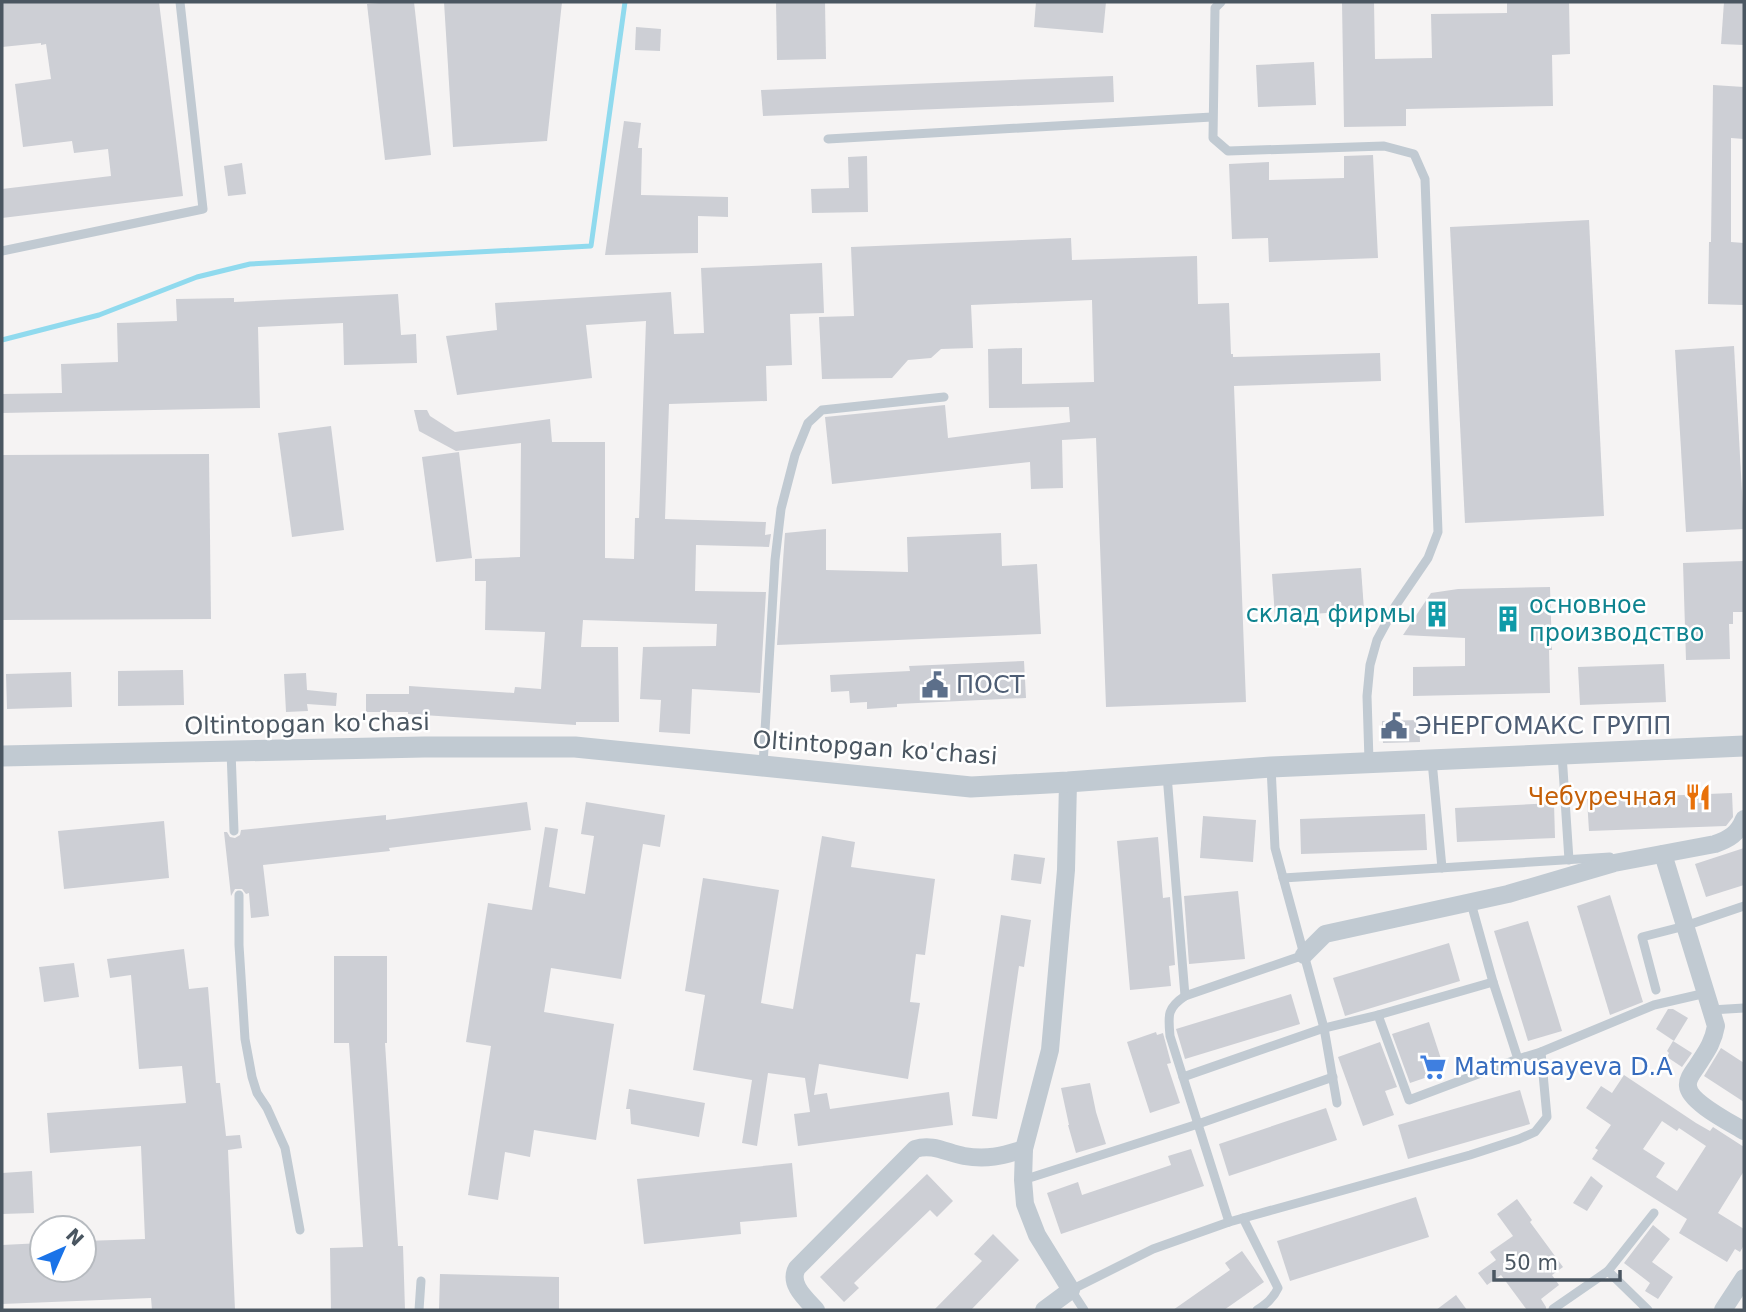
<svg xmlns="http://www.w3.org/2000/svg" width="1746" height="1312" font-family="'DejaVu Sans',sans-serif">
  <rect width="100%" height="100%" fill="#f5f3f3"/>
  <g fill="none" stroke-linecap="round" stroke-linejoin="round">
    <polyline stroke="#90daee" stroke-width="5" points="2,340 99,315 197,277 250,264 591,246 625,2"/>
  </g>
  <g fill="#cdcfd5" fill-rule="evenodd">
    <polygon points="2,2 159,2 183,196 2,218 2,189 111,176 108,149 74,153 72,141 23,147 15,84 51,79 46,44 41,45 41,43 2,47"/>
    <polygon points="391,2 414,2 431,155 385,160 367,4"/>
    <polygon points="444,2 562,2 547,141 453,147"/>
    <polygon points="776,2 825,2 826,59 777,60"/>
    <polygon points="1036,2 1106,2 1103,33 1034,27"/>
    <polygon points="1342,2 1374,2 1375,59 1432,58 1431,14 1507,13 1507,2 1569,2 1570,54 1552,55 1553,106 1406,109 1406,126 1344,127"/>
    <polygon points="1724,2 1744,2 1744,45 1721,44"/>
    <polygon points="636,27 661,29 660,51 635,50"/>
    <polygon points="1314,62 1316,105 1258,107 1256,65"/>
    <polygon points="1113,76 1114,102 763,116 761,90"/>
    <polygon points="1713,85 1744,87 1744,139 1731,138 1731,242 1744,243 1744,305 1708,304 1709,242 1711,242"/>
    <polygon points="624,121 641,123 638,148 642,148 641,195 728,197 728,217 698,216 698,253 605,255"/>
    <polygon points="1373,155 1378,258 1269,262 1268,238 1232,239 1229,164 1269,162 1269,180 1344,178 1344,156"/>
    <polygon points="867,156 868,212 812,213 811,189 849,188 848,157"/>
    <polygon points="242,163 246,194 228,196 224,166"/>
    <polygon points="1589,220 1604,516 1465,523 1450,227"/>
    <polygon points="1071,238 1072,260 1197,256 1198,304 1229,303 1231,354 1233,354 1233,357 1380,353 1381,381 1234,386 1246,702 1106,707 1096,438 1062,440 1063,488 1031,489 1030,462 832,484 825,417 945,405 948,438 1070,422 1069,407 989,408 988,349 1022,348 1022,384 1094,382 1092,300 971,305 973,348 941,349 931,358 908,360 892,378 822,379 819,317 854,316 851,247"/>
    <polygon points="822,263 824,313 790,314 792,365 766,366 767,401 669,404 665,519 766,522 765,535 771,534 769,547 696,545 695,591 766,592 760,693 692,689 690,734 659,732 661,700 640,699 643,647 716,646 717,624 583,620 581,647 618,647 619,722 576,722 576,725 408,714 408,712 366,712 366,694 409,694 409,686 514,693 515,687 541,689 545,632 485,630 486,581 475,581 475,559 520,557 521,443 456,451 419,431 414,410 427,410 430,416 455,432 550,419 552,442 605,442 605,558 634,559 635,518 639,518 646,321 586,325 592,378 457,395 446,336 497,330 495,303 671,292 674,334 704,333 701,268"/>
    <polygon points="398,294 401,335 416,334 417,363 344,365 343,323 258,327 260,408 2,413 2,394 62,393 61,364 118,362 117,323 177,321 176,299 234,298 234,302"/>
    <polygon points="1734,346 1744,529 1686,532 1675,350"/>
    <polygon points="331,426 344,530 292,537 278,433"/>
    <polygon points="459,452 472,558 436,562 422,457"/>
    <polygon points="209,454 211,619 2,620 2,455"/>
    <polygon points="826,529 826,570 908,572 907,537 1001,533 1002,566 1037,564 1041,634 777,645 785,533"/>
    <polygon points="1744,561 1744,612 1733,612 1733,624 1729,624 1730,659 1686,660 1683,563"/>
    <polygon points="1361,568 1364,610 1275,617 1272,574"/>
    <polygon points="1550,587 1552,650 1549,650 1550,693 1413,696 1413,667 1465,666 1465,638 1403,635 1431,593 1458,589"/>
    <polygon points="1024,661 1026,698 897,704 897,707 867,709 867,702 850,703 849,691 831,692 830,675 910,671 909,666"/>
    <polygon points="1664,664 1666,702 1580,705 1578,667"/>
    <polygon points="183,670 184,705 118,706 118,671"/>
    <polygon points="71,672 72,707 7,709 6,674"/>
    <polygon points="306,673 307,690 337,693 336,706 307,704 308,711 286,712 284,674"/>
    <polygon points="1419,720 1420,742 1383,743 1382,721"/>
    <polygon points="1732,793 1733,817 1726,826 1589,831 1587,799"/>
    <polygon points="527,802 531,830 389,848 390,851 263,865 269,916 251,918 249,893 246,894 242,889 235,889 231,896 224,832 227,832 230,837 235,838 240,835 241,830 386,815 386,820"/>
    <polygon points="586,802 665,815 660,847 643,844 621,979 551,968 544,1012 614,1024 596,1140 534,1130 530,1157 505,1152 498,1200 468,1195 491,1046 466,1042 488,903 532,910 545,827 558,829 549,887 585,894 594,836 581,834"/>
    <polygon points="1554,803 1555,838 1457,842 1455,808"/>
    <polygon points="1425,814 1427,850 1301,854 1300,819"/>
    <polygon points="1203,816 1256,820 1253,862 1200,858"/>
    <polygon points="164,821 169,878 64,889 58,831"/>
    <polygon points="822,836 855,842 851,867 935,879 925,955 916,954 910,1002 920,1003 908,1079 819,1064 814,1095 827,1093 830,1109 949,1092 953,1125 798,1146 794,1114 810,1112 805,1078 768,1073 757,1146 742,1143 752,1080 693,1070 705,995 685,991 703,878 779,890 761,1003 793,1009"/>
    <polygon points="1158,837 1163,898 1170,897 1175,965 1169,966 1171,986 1130,990 1117,841"/>
    <polygon points="1744,848 1744,885 1706,897 1695,864"/>
    <polygon points="1014,854 1045,858 1041,884 1011,880"/>
    <polygon points="1238,891 1245,959 1189,964 1184,896"/>
    <polygon points="1610,895 1643,1002 1610,1015 1577,906"/>
    <polygon points="1001,915 1031,920 1024,967 1019,966 997,1119 972,1116"/>
    <polygon points="1528,921 1562,1031 1528,1041 1494,931"/>
    <polygon points="1449,943 1460,981 1345,1016 1333,978"/>
    <polygon points="184,949 189,989 208,987 216,1083 220,1083 226,1136 240,1135 242,1148 228,1150 235,1310 152,1310 151,1298 2,1304 2,1245 42,1243 42,1270 84,1270 84,1241 145,1239 141,1146 50,1153 47,1113 186,1103 182,1066 139,1069 131,975 110,978 107,959"/>
    <polygon points="334,956 387,956 387,1043 385,1043 398,1246 403,1246 405,1310 331,1310 330,1248 363,1247 349,1043 334,1043"/>
    <polygon points="74,963 79,997 44,1002 39,967"/>
    <polygon points="1291,994 1300,1024 1185,1059 1176,1029"/>
    <polygon points="1668,1009 1673,1009 1688,1018 1674,1041 1656,1029"/>
    <polygon points="1429,1022 1445,1071 1410,1083 1392,1034"/>
    <polygon points="1156,1032 1157,1035 1163,1033 1171,1063 1167,1064 1180,1103 1150,1113 1127,1042"/>
    <polygon points="1673,1041 1692,1053 1682,1067 1667,1057 1669,1053 1667,1051"/>
    <polygon points="1380,1042 1397,1087 1385,1091 1394,1115 1363,1126 1338,1057"/>
    <polygon points="1721,1048 1744,1063 1744,1102 1704,1076"/>
    <path d="M 1624,1075 L 1696,1123 L 1710,1131 L 1713,1127 L 1744,1147 L 1744,1171 L 1718,1213 L 1744,1229 L 1744,1245 L 1740,1252 L 1735,1249 L 1727,1262 L 1679,1233 L 1687,1219 L 1592,1159 L 1598,1150 L 1595,1148 L 1611,1125 L 1586,1108 L 1601,1086 L 1612,1093 ZM 1662,1121 L 1677,1131 L 1679,1128 L 1706,1146 L 1677,1191 L 1656,1177 L 1665,1163 L 1643,1149 Z"/>
    <polygon points="1090,1083 1096,1112 1106,1144 1076,1153 1068,1125 1069,1125 1061,1088"/>
    <polygon points="629,1089 705,1103 699,1137 631,1124 630,1109 626,1109"/>
    <polygon points="1520,1090 1530,1124 1408,1159 1398,1125"/>
    <polygon points="1326,1108 1337,1140 1229,1176 1219,1144"/>
    <polygon points="1191,1149 1204,1186 1061,1234 1047,1193 1078,1182 1082,1195 1171,1165 1168,1156"/>
    <polygon points="792,1163 797,1217 740,1222 741,1234 644,1244 637,1179"/>
    <polygon points="32,1171 34,1213 2,1214 2,1173"/>
    <polygon points="927,1174 953,1201 937,1217 930,1210 854,1283 859,1288 844,1302 820,1277"/>
    <polygon points="1591,1176 1603,1186 1587,1211 1573,1203"/>
    <polygon points="1416,1197 1429,1237 1290,1281 1277,1241"/>
    <polygon points="1517,1199 1532,1220 1530,1222 1563,1267 1552,1275 1559,1285 1541,1299 1546,1307 1546,1310 1527,1310 1501,1275 1487,1285 1478,1273 1496,1260 1490,1252 1513,1236 1497,1214"/>
    <polygon points="1653,1225 1670,1239 1652,1262 1673,1277 1658,1299 1645,1291 1650,1283 1624,1263"/>
    <polygon points="993,1234 1019,1260 971,1310 934,1310 982,1261 974,1254"/>
    <polygon points="1242,1251 1264,1282 1224,1310 1173,1310 1230,1270 1225,1263"/>
    <polygon points="440,1274 559,1277 559,1310 439,1310"/>
    <polygon points="1456,1295 1467,1310 1436,1310"/>
  </g>
  <g fill="none" stroke-linecap="round" stroke-linejoin="round">
    <g stroke="#c1cad2" stroke-width="9">
      <polyline points="1221,2 1215,8 1213,138 1228,151 1384,146 1414,154 1425,179 1438,532 1428,558 1396,605 1377,640 1370,665 1367,696 1369,761"/>
      <polyline points="828,139 1212,117"/>
      <polyline points="2,251 203,209 180,2"/>
      <polyline points="231,751 234,831"/>
      <polyline points="1562,754 1569,860"/>
      <polyline points="1432,761 1442,868"/>
      <polyline points="763,765 775,560 781,509 795,455 808,423 822,410 944,397"/>
      <polyline points="1271,767 1275,848 1324,1028 1337,1103"/>
      <polyline points="1167,775 1185,996 1304,955"/>
      <polyline points="1283,878 1610,857 1612,860"/>
      <polyline points="239,895 239,945 245,1039 252,1077 257,1093 267,1108 285,1148 300,1230"/>
      <polyline points="1656,990 1642,937 1685,926 1744,906"/>
      <path d="M 1185,996 C 1167,1008 1168,1015 1170,1036 L 1229,1222"/>
      <polyline points="1711,1010 1744,1008"/>
      <polyline points="1378,1015 1493,982"/>
      <polyline points="1518,1059 1541,1052 1654,1005 1706,993"/>
      <polyline points="1183,1077 1324,1028 1378,1015 1409,1100 1518,1059 1493,982 1471,903"/>
      <polyline points="1023,1180 1198,1124 1333,1077"/>
      <path d="M 1243,1218 L 1278,1288 C 1273,1299 1266,1304 1257,1310"/>
      <polyline points="1608,1271 1648,1310"/>
      <polyline points="1553,1309 1608,1271 1654,1213"/>
      <polyline points="419,1310 421,1281"/>
      <polyline points="1084,1310 1071,1290 1153,1249 1229,1222 1470,1155 1519,1139 1535,1132 1547,1117 1541,1052"/>
    </g>
    <g stroke="#c1cad2" stroke-width="18">
      <path d="M 1663,854 L 1716,1026 C 1713,1043 1706,1052 1697,1066 C 1693,1072 1687,1079 1688,1086 C 1689,1102 1731,1123 1744,1131"/>
      <path d="M 1304,955 L 1325,934 L 1508,894 L 1614,863 L 1715,844 C 1729,839 1738,834 1744,819"/>
      <path d="M 816,1310 C 806,1299 788,1284 797,1268 L 915,1149 C 933,1143 947,1153 964,1156 C 987,1160 1001,1156 1024,1149"/>
      <polyline points="1044,1310 1071,1290 1037,1235 1025,1204 1023,1180 1024,1149 1050,1050 1066,870 1068,782"/>
      <polyline points="1723,1310 1744,1278"/>
    </g>
    <polyline stroke="#c1cad2" stroke-width="21" points="2,756 424,747 575,747 971,787 1068,782 1271,767 1744,746"/>
  </g>
  <defs>
    <g id="building-bare" transform="scale(2.1)"><path d="M-4-6H4V6H1V3H-1V6H-4ZM-2.5-4.3h1.7v1.8h-1.7ZM.8-4.3h1.7v1.8H.8ZM-2.5-1h1.7V.8h-1.7ZM.8-1h1.7V.8H.8Z" fill="#0f9aa8" stroke="#fff" stroke-width="2.5" paint-order="stroke"/></g>
    <g id="civic-bare" transform="scale(2.1)"><path d="M-.6-6.5H3V-4.5H.6V-3L4-1V1h2V6H-6V1h2V-1L-.6-3ZM-1.2 2.5V6h2.4V2.5Z" fill="#5c6f8a" stroke="#fff" stroke-width="2.5" paint-order="stroke"/></g>
    <g id="restaurant-bare" transform="scale(2.1)"><path d="M-5-6h1v4h1v-4h1v4h1v-4h1v5L-1.5 .5V6h-2V.5L-5-1ZM5-6V6H3V1.5H1.5Q1.5-4 5-6Z" fill="#e8710a" stroke="#fff" stroke-width="2.5" paint-order="stroke"/></g>
    <g id="supermarket-bare" transform="scale(2.1)"><path d="M-6-5.5h2.5l.6 2H6L4.5 2H-2.5L-4.4-4H-6ZM-1.5 3.2a1.3 1.3 0 1 0 .1 0ZM3 3.2a1.3 1.3 0 1 0 .1 0Z" fill="#3f7fe0" stroke="#fff" stroke-width="2.5" paint-order="stroke"/></g>
  </defs>
  <g fill-rule="evenodd">
    <use href="#building-bare" x="1437" y="614"/>
    <use href="#building-bare" x="1508" y="619"/>
    <use href="#civic-bare" x="935" y="685"/>
    <use href="#civic-bare" x="1394" y="726"/>
    <use href="#restaurant-bare" x="1698" y="797"/>
    <use href="#supermarket-bare" x="1433" y="1067"/>
  </g>
  <g text-anchor="middle" stroke-width="5" stroke-linejoin="round" paint-order="stroke">
    <g font-size="24" fill="#0d838f" stroke="#fff" text-anchor="start">
      <text x="1529" y="613">основное<tspan x="1529" dy="28">производство</tspan></text>
      <text x="1416" y="622" text-anchor="end">склад фирмы</text>
    </g>
    <g font-size="24" fill="#4e5e75" stroke="#fff" text-anchor="start">
      <text x="956" y="693">ПОСТ</text>
      <text x="1415" y="734">ЭНЕРГОМАКС ГРУПП</text>
    </g>
    <g font-size="24" fill="#4a5661" stroke="#fff">
      <text transform="translate(307 724) rotate(-1)" y="8">Oltintopgan ko'chasi</text>
      <text transform="translate(875 748) rotate(4)" y="8">Oltintopgan ko'chasi</text>
    </g>
    <g font-size="24" fill="#c56008" stroke="#fff" text-anchor="end">
      <text x="1677" y="805">Чебуречная</text>
    </g>
    <g font-size="24" fill="#366cbe" stroke="#fff" text-anchor="start">
      <text x="1454" y="1075">Matmusayeva D.A</text>
    </g>
  </g>
  <rect width="1746" height="1312" fill="none" stroke="#4a5661" stroke-width="7"/>
  <g transform="translate(63 1249) rotate(45)"><circle r="33" fill="#ffffff" stroke="#b7bbc0" stroke-width="2"/>
  <path d="M0-5L12 26L0 18L-12 26Z" fill="#1a73e8"/>
  <text y="-10" font-size="19" font-weight="bold" text-anchor="middle" fill="#4a5661">N</text>
  </g>
  <path d="M1494 1270v10h126v-10" fill="none" stroke="#4a5661" stroke-width="3.5"/>
  <text x="1504" y="1270" font-size="21" fill="#4a5661" stroke="#ffffff" stroke-width="5" paint-order="stroke">50 m</text>
</svg>
